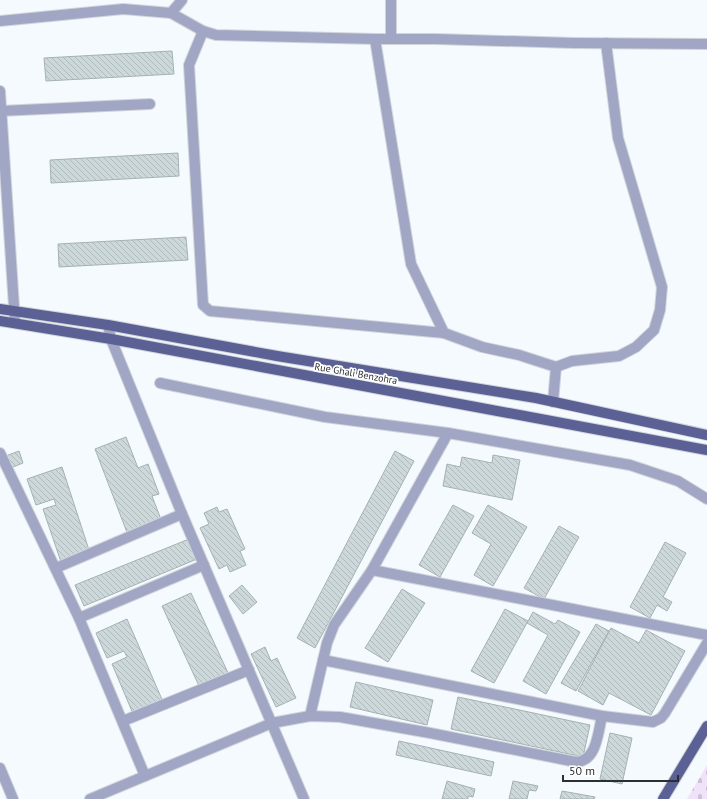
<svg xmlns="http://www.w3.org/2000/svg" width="707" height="799" font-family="'PT Sans',sans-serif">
  <defs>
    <pattern id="cemetery-stones" width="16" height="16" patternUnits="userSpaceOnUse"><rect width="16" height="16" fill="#efe2f9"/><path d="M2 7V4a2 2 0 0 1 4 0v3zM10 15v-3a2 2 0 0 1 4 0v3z" fill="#cdc2d6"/></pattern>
    <pattern id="building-back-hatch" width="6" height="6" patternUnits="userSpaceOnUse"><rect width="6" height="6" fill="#ccd8da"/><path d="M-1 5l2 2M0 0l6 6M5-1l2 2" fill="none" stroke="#afbabc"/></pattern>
  </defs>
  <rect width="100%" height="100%" fill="#f5faff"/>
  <polygon fill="url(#cemetery-stones)" points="707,765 707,799 687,799"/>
  <g fill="url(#building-back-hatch)" stroke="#a5b1b3">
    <polygon points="172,51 174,74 46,81 44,58"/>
    <polygon points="178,153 179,176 51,183 50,160"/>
    <polygon points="186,237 188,260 59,267 58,244"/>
    <polygon points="126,437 138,468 148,464 159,494 152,496 162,522 128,535 95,449"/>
    <polygon points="19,451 23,463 8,469 3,457"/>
    <polygon points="395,451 414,461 315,648 297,638"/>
    <polygon points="493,455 520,460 512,500 443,486 447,464 460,467 462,457 492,463"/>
    <polygon points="62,467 90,553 61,562 43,509 56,505 54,499 36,505 27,479"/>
    <polygon points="453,505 474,516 440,577 419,565"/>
    <polygon points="488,505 527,527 493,586 474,575 491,544 472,533"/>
    <polygon points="217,507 219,512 227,509 245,549 240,551 246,565 230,572 227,565 219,569 200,528 209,524 204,513"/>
    <polygon points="559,526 579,537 544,599 524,588"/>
    <polygon points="189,539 197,559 84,606 75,585"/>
    <polygon points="665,542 686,553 663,597 672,602 667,611 657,605 650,618 630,607"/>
    <polygon points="242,585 257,602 243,614 229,596"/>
    <polygon points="402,589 425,603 388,662 365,648"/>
    <polygon points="191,593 229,675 200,688 162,606"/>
    <polygon points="505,609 528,621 494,683 471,671"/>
    <polygon points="533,612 555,624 558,620 580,632 546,694 523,681 548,635 527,623"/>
    <polygon points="127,619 164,704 134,716 112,664 127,657 124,651 107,658 96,633"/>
    <polygon points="596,624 609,631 576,691 561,683"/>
    <polygon points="611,628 639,643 646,630 685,651 651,715 609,693 603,705 578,691"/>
    <polygon points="265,647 271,661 277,658 296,698 276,707 251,654"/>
    <polygon points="356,682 433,700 427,725 350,707"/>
    <polygon points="458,697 590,725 583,757 451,729"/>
    <polygon points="610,733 632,738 622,784 600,779"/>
    <polygon points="399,741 494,762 491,776 396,755"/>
    <polygon points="447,781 475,789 473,797 468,796 468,799 442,799"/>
    <polygon points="513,781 538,786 536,791 529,790 527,799 509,799"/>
    <polygon points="562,791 595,797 594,799 560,799"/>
  </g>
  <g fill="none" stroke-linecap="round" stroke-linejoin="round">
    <g stroke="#d1d5da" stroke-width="12">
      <g id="minor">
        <polyline points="171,13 182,0"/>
        <polyline points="0,21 123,9 171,13 203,31 216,35 375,39 436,39 573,43 707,44"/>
        <polyline points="203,31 189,65 203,305 210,311 444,333"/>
        <polyline points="375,39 411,264 444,333 482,347 519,355 556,367 553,402"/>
        <polyline points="391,39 391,0"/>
        <polyline points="0,91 15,322"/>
        <polyline points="0,111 150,104"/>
        <polyline points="108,325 111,339 182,514 304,799"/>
        <polyline points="556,367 572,361 619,356 636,347 654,330 660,310 662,287 618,138 606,43"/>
        <polyline points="160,383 325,417 448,433 630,465 678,481 707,499"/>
        <polyline points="0,453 79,618 145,776"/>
        <polyline points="56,568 182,514"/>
        <polyline points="372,570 707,635"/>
        <polyline points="79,618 204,565"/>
        <polyline points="323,660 602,716 653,722 661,718 665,713 707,643"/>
        <polyline points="310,716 327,643 334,625 372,570 448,433"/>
        <polyline points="123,721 249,670"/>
        <polyline points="0,768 13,799"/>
        <path d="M 90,799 L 272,723 L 310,716 L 340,717 L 430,733 L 576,762 C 597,761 598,732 602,716"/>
      </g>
    </g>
    <g stroke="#d1d5da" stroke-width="12">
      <g id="major">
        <polyline points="0,309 108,325 277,356 536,398 707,435"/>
        <polyline points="0,321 111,339 707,450"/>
        <polyline points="663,799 707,726"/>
      </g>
    </g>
    <use href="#minor" stroke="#a1a6c4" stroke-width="10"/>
    <use href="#major" stroke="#5b6195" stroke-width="10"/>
  </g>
  <g text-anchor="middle" stroke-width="3.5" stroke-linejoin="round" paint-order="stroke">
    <g font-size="10" fill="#2c2f32" stroke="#fff">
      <text transform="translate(356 373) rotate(10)" y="4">Rue Ghali Benzohra</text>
    </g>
  </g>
  <path d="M563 775v6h115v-6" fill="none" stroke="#2c2f32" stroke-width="2"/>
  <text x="569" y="775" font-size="12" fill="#2c2f32" stroke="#ffffff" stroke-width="3" paint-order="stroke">50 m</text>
</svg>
